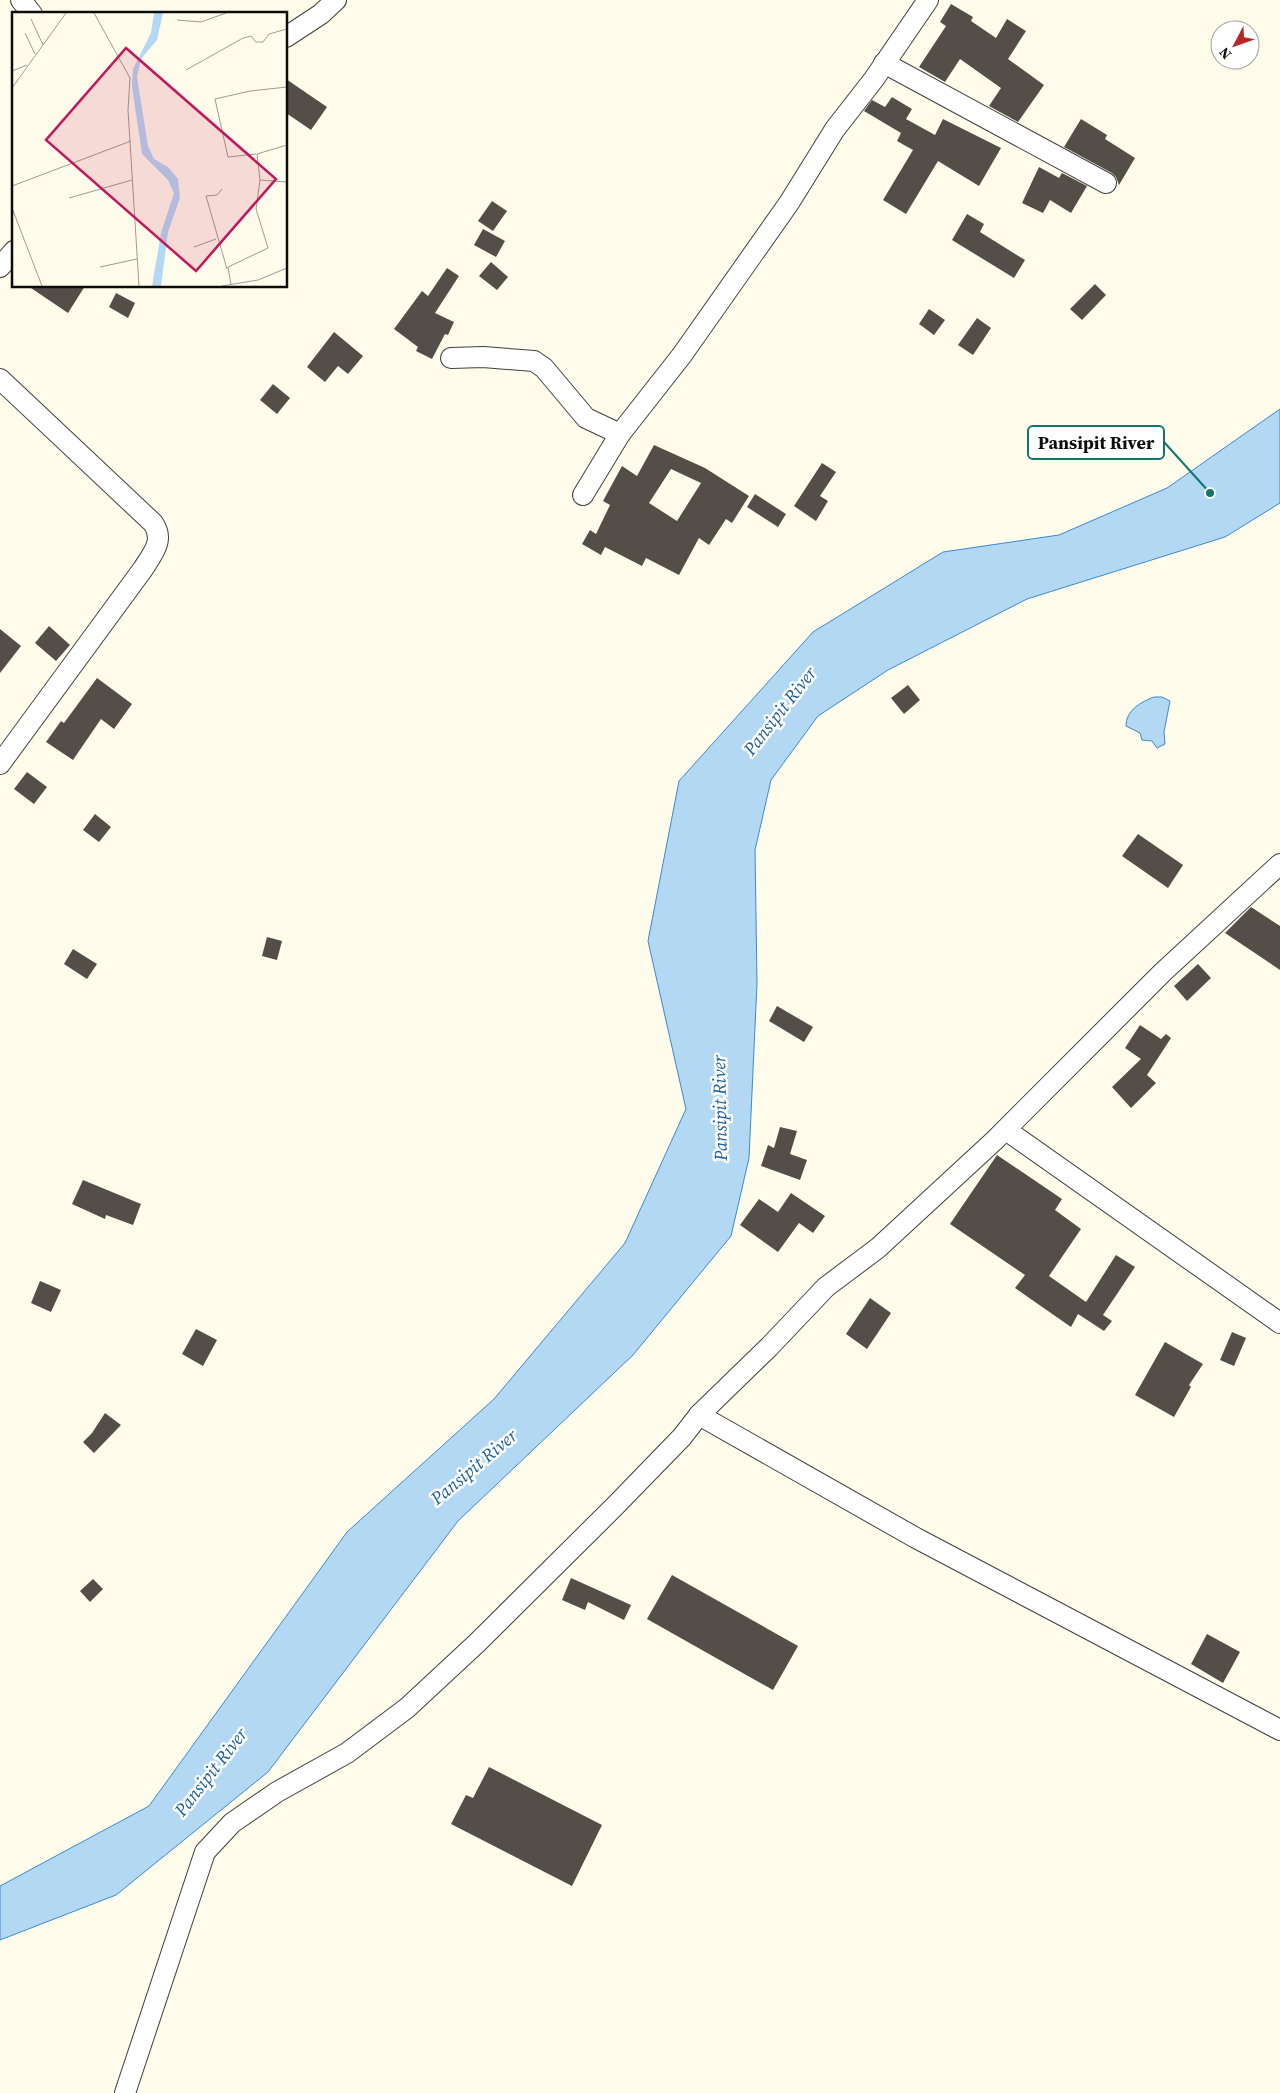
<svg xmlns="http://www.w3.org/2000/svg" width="1280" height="2093" font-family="'Source Serif 4',serif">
  <rect width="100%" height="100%" fill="#fffcec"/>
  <g fill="#b2d8f4" stroke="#3b8aca">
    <polygon points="1280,409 1280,503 1225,537 1027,599 888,670 818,716 771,780 755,850 757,983 749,1158 731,1236 633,1355 458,1521 268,1772 116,1895 0,1940 0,1886 149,1806 347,1532 494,1399 625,1243 686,1109 648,941 679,781 813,632 943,552 1059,535 1167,488"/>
    <path d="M 1154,697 L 1162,697 L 1170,701 L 1164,732 L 1165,744 L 1157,748 L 1152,741 L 1142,740 L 1140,733 L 1126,726 C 1126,710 1141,702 1154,697 Z"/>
  </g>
  <g fill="#544e49" fill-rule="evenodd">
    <polygon points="951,4 973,17 971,21 996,38 1007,19 1026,31 1008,59 1044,85 1018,122 989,106 1001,88 960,59 945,82 919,67 946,26 940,22"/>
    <polygon points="286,79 327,107 311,130 286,113"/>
    <polygon points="892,97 912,109 906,119 935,135 943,119 1001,148 979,186 938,161 906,214 883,200 913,150 897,141 901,133 864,111 872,100 885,107"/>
    <polygon points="1081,119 1107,135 1105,139 1135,158 1119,185 1116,177 1112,173 1064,147"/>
    <polygon points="1039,167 1059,178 1062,173 1087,186 1071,213 1050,200 1043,213 1022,203"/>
    <polygon points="492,201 507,211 493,231 478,221"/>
    <polygon points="967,214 984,224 980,232 1025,260 1014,278 952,240"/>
    <polygon points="483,229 505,241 496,257 474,245"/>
    <polygon points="491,262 508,277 497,290 479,276"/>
    <polygon points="447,268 459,276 435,313 454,322 448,335 445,334 432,359 416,351 418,347 394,329 422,291 428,296"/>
    <polygon points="1095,284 1106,295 1082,320 1070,309"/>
    <polygon points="28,286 85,286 68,313"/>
    <polygon points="116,293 135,303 128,318 109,307"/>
    <polygon points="929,309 945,320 934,335 919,324"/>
    <polygon points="977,318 991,328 973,355 958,345"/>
    <polygon points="334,332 363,356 348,374 338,366 325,382 307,367"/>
    <polygon points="273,384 290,398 277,414 260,400"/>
    <path d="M 654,445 L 705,468 L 749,496 L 732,523 L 726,519 L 709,545 L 699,538 L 679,575 L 646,558 L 642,566 L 605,547 L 601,555 L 582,544 L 590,530 L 596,534 L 610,505 L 603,501 L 622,466 L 637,476 ZM 671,469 L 701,483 L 677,521 L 649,503 Z"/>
    <polygon points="822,463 836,472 820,496 828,501 816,521 794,506"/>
    <polygon points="755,494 786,514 778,527 747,507"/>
    <polygon points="49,626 70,645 56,661 35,643"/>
    <polygon points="0,629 21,646 0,673"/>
    <polygon points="97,678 132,704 114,729 101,719 73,760 46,742 61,721 64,723"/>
    <polygon points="908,685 920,700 904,714 891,698"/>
    <polygon points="27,772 47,787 34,804 14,789"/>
    <polygon points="95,814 111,827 99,842 83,830"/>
    <polygon points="1138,834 1183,865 1168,888 1122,856"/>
    <polygon points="1251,907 1280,926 1280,970 1225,933"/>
    <polygon points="267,937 282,941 277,960 262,956"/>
    <polygon points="73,949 97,964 87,979 64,964"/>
    <polygon points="1198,964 1211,978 1187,1001 1174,986"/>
    <polygon points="777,1006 813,1027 804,1042 769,1021"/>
    <polygon points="1140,1025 1161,1039 1166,1034 1171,1038 1147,1075 1156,1083 1131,1108 1112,1087 1141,1059 1125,1048"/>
    <polygon points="780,1127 797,1131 790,1154 807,1160 800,1180 761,1166 768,1145 774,1148"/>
    <polygon points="997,1155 1062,1199 1055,1210 1081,1229 1049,1276 1086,1302 1116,1255 1135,1267 1103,1315 1112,1321 1104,1331 1078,1314 1071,1327 1015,1288 1025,1275 950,1224"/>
    <polygon points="83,1180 141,1204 133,1225 106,1215 105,1219 72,1204"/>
    <polygon points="791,1193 825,1216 813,1233 799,1223 778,1252 740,1225 759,1199 778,1212"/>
    <polygon points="40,1281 61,1290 51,1312 31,1303"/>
    <polygon points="870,1298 891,1313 867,1349 846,1334"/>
    <polygon points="196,1329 217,1340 203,1366 182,1354"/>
    <polygon points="1232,1332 1246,1338 1234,1366 1220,1360"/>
    <polygon points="1165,1342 1203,1364 1189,1385 1191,1387 1174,1417 1135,1395"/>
    <polygon points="105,1413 121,1425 94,1453 83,1442 92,1433"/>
    <polygon points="672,1575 798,1646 773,1690 647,1619"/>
    <polygon points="571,1578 631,1605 624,1620 588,1602 585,1610 562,1600"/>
    <polygon points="93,1579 103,1589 90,1602 80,1591"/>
    <polygon points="1207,1634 1240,1652 1223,1683 1191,1664"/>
    <polygon points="489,1767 602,1825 572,1886 451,1824 466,1795 473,1798"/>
  </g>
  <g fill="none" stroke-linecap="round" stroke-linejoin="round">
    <g stroke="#3f3f3f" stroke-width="22">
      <g id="minor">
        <polyline points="21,0 32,14"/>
        <polyline points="286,37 321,14 336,0"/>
        <polyline points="884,63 1106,183"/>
        <polyline points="0,267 14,251"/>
        <polyline points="451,358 483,357 534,361 544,368 586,418 620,434 682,355 789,203 835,129 874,79 928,0"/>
        <path d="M 0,379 L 153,523 C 165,540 153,553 143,569 L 0,764"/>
        <polyline points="583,495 620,434"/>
        <polyline points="1006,1130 1280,1323"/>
        <polyline points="699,1415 916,1538 1280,1730"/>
        <polyline points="125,2093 205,1852 232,1823 277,1792 347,1753 407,1708 477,1643 615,1506 682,1437 699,1415 769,1347 826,1287 878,1248 995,1140 1163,972 1280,864"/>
      </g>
    </g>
    <use href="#minor" stroke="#fff" stroke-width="20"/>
  </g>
  <g text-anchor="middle" stroke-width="5" stroke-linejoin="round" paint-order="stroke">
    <g font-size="18" font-style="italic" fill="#195c9a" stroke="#fff">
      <text transform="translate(780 711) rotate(-52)" y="6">Pansipit River</text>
      <text transform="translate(720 1108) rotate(-91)" y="6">Pansipit River</text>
      <text transform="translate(474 1467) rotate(-40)" y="6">Pansipit River</text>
      <text transform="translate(211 1772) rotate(-52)" y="6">Pansipit River</text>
    </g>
  </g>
  <g transform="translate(12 12)">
    <rect width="275" height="275" fill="#fffcec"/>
    <path d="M 142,1 L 151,1 L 145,28 L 129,47 L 125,65 L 136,134 L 142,147 L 156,155 L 166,167 L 168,186 L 156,220 L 149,274 L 140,274 L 149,221 L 162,181 L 156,168 L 130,142 L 120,75 L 121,57 L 139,21 Z" fill="#b2d8f4"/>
    <path fill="none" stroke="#9e9c92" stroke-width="1" d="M 82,1 L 118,66 L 116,98 L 127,274M 19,7 L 31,33M 165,8 L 189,10 L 214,1M 13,21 L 23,42M 174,58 L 231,26 L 239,24 L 244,30 L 251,30 L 257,22 L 275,17M 0,59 L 15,53M 0,76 L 54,1M 244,142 L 216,145 L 203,87 L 238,79 L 275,75M 248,168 L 275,170M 0,174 L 119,129M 210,177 L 205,183 L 194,184 L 215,257M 57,186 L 120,168M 0,196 L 30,274M 182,235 L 204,227M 88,255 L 125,247M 219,273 L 216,255 L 256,236 L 244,197 L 248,168 L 245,142 L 275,133M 210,274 L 246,268 L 275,256"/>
    <path fill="#c2185b" fill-opacity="0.15" stroke="#c2185b" stroke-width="2.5" d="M 114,36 L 264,167 L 184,259 L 34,128 Z"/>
    <rect width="275" height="275" fill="none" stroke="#0c0c0c" stroke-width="2.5"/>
  </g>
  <path fill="none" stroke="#0f766e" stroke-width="2" d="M1210 493L1164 442"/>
  <circle fill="#0f766e" stroke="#fff" stroke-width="2" cx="1210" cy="493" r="5"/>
  <rect fill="#fff" stroke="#0f766e" stroke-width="2" x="1028" y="426" width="136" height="33" rx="5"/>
  <g font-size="18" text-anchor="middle" font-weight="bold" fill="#0c0c0c">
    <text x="1096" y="449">Pansipit River</text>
  </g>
  <g transform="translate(1235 45) rotate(229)"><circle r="24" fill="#ffffff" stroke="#9e9e9e"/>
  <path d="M0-4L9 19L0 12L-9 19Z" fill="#b82828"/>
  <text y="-8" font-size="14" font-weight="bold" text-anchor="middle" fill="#0c0c0c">N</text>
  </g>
</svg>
